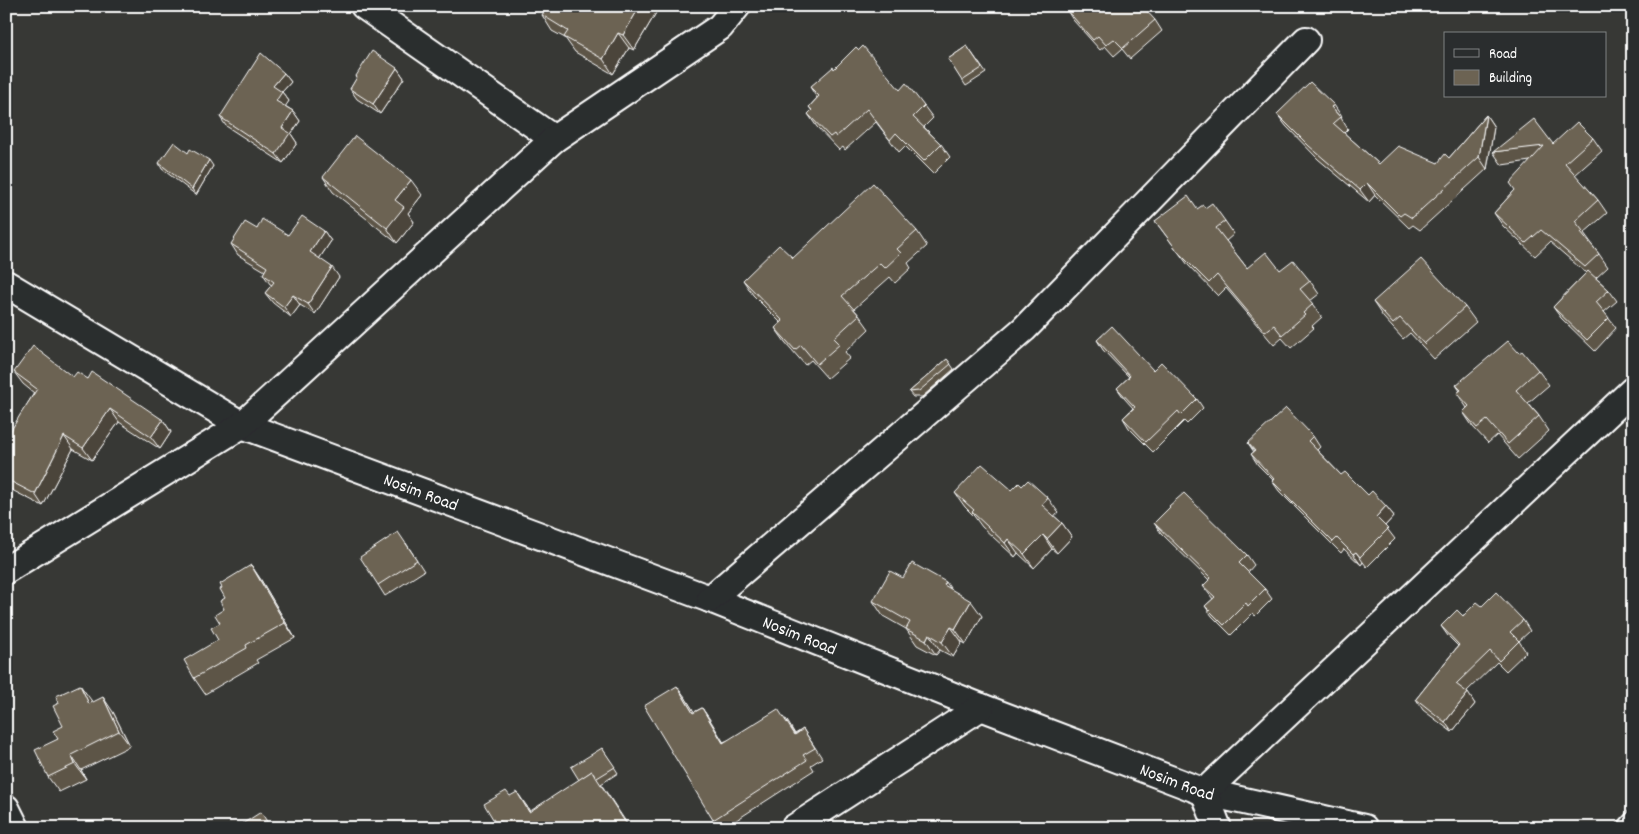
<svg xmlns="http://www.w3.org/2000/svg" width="1639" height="834" font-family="Dekko,sans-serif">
  <rect width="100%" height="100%" fill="#373835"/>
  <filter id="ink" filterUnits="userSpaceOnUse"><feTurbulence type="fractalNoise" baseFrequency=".02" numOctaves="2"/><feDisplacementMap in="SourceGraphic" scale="10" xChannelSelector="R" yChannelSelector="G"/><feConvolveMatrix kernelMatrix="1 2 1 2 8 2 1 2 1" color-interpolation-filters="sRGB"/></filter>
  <g filter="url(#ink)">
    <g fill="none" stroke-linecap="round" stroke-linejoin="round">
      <g stroke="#fff" stroke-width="16">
        <polyline id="service" points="1623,828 1633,817"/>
      </g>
      <g stroke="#fff" stroke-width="30">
        <g id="minor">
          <polyline points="364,6 554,139"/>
          <path id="s1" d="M 6,284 L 242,425 L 710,599 L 981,707 L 1204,792 L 1364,828"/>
          <polyline points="6,570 242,425 554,139 720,27 737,6"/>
          <polyline points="710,599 1024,329 1306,40"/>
          <polyline points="6,808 16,828"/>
          <polyline points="794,828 981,707"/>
          <polyline points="1218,828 1204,792 1633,390"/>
        </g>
      </g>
      <use href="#service" stroke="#2a2d2e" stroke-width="12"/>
      <use href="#minor" stroke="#2a2d2e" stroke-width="26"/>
    </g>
    <g fill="#5d5547" stroke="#fff">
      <polygon points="660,6 634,50 629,48 613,74 575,52 565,38 552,31 542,15"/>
      <polygon points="1066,9 1155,20 1162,31 1130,59 1122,49 1114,56 1105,46 1100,50 1073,20"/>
      <polygon points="967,46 986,73 966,86 948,59"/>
      <polygon points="397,68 404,78 380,114 357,99 350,89 357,78 356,76"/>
      <polygon points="834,69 900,90 924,106 933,118 924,127 941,144 950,157 933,174 905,146 899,152 876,122 845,150 843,147 839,150 817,127 808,114 812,111 809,107 817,98 810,87"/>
      <polygon points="284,73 291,82 282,92 289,101 285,106 293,111 300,121 291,134 297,143 283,163 226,126 220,117"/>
      <polygon points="1277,114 1342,117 1341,118 1348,129 1344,133 1379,164 1438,163 1449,158 1486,115 1494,127 1487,169 1420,230 1413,225 1409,228 1375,195 1369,202 1318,159 1286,126"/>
      <polygon points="1593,138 1602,151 1575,175 1598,200 1607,213 1584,233 1592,244 1591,244 1599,254 1608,267 1596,278 1609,290 1617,301 1604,312 1616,328 1595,351 1561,318 1553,307 1586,273 1550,242 1535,256 1503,226 1494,213 1515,190 1530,161 1502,165 1493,152"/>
      <polygon points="188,153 213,166 196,195 162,169 159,163"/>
      <polygon points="323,177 422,195 408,213 414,222 397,243 333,192"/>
      <polygon points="1205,208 1225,221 1234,234 1226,241 1247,268 1280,270 1310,281 1319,294 1310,301 1322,317 1312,326 1314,328 1291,348 1282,338 1274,345 1226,288 1218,296 1188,265 1155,221 1197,209"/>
      <polygon points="257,229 288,235 324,231 331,241 319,259 339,277 315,314 300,305 291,317 273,303 265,293 272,285 270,284 263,274 265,271 238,255 231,244"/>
      <polygon points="917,231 927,246 908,263 911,268 895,283 890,277 854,309 859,315 869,329 845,352 850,358 827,378 811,360 805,365 785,342 775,328 781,323 753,295 743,280 793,258"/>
      <polygon points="1373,302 1465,307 1476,322 1434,359 1410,333 1403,339 1383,317"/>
      <polygon points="1097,340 1153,370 1197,399 1203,408 1187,424 1184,421 1153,452 1129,428 1123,418 1133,408 1124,398 1117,388 1129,377 1103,350"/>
      <polygon points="1519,353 1538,370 1549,385 1528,403 1539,416 1549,431 1518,459 1497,435 1488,443 1473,427 1463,412 1467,408 1457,393 1460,391 1456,385"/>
      <polygon points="947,359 954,369 922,397 913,397 909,392"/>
      <polygon points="14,372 88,379 163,420 171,432 160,449 119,422 92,460 73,449 43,506 6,487 6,439 34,393 23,384"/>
      <polygon points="1313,436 1320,447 1317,450 1341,475 1368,495 1386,506 1394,516 1385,526 1395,539 1367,567 1363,562 1361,565 1344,549 1341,553 1279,491 1272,481 1273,480 1258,465 1251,454 1254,452 1248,443"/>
      <polygon points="1022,486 1058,512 1054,516 1062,523 1072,537 1057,553 1052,549 1034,568 1018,553 1015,557 982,527 974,516 965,507 955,493 1012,490"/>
      <polygon points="1154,523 1247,555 1254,565 1248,572 1265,589 1272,599 1255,616 1253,613 1231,635 1212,616 1205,606 1213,599 1203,586 1209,580 1161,533"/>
      <polygon points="406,543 424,571 385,596 378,585"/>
      <polygon points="251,565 261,580 295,638 256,660 258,663 205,694 194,678 218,640 220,623 224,609 225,598"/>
      <polygon points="903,578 951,590 982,616 966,644 962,642 953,657 940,650 936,655 917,645 906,629 883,616 873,601"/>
      <polygon points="1482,606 1523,620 1530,631 1519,641 1526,652 1506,671 1497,662 1466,692 1475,704 1452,732 1423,710 1416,699 1458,646 1448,636 1441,626"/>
      <polygon points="685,697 694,712 702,708 723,742 786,719 795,734 803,729 822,758 811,765 814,770 724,828 718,828 713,820"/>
      <polygon points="91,700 92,702 113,712 130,746 81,770 86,779 59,792 48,777 58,739 63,726"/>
      <polygon points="602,748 618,773 601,784 630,828 499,828 496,824 510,796 526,805 530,812 579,780"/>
    </g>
    <g fill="#4c453a" stroke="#fff">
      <polygon points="640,6 660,6 634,50 623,35"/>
      <polygon points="618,33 629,48 613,74 603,59"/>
      <polygon points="397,68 404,78 380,114 373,104"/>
      <polygon points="284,73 291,82 282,92 289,101 283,110 276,101 273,86"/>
      <polygon points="1334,105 1342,117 1341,118 1331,107"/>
      <polygon points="293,111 300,121 291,134 297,143 283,163 276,154 282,128"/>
      <polygon points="1486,115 1494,127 1487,169 1479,157"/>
      <polygon points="209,160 213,166 196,195 192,189"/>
      <polygon points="411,180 422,195 408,213 414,222 397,243 387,228 395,200"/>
      <polygon points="1367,183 1375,195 1369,202 1360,190"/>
      <polygon points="324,231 331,241 317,262 310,252"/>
      <polygon points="332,267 339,277 315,314 308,304"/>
      <polygon points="293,295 300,305 291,317 284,307"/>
      <polygon points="110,409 119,422 92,460 83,448"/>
      <polygon points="163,420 171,432 160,449 151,437"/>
      <polygon points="64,436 73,449 43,506 35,494"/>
      <polygon points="1048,498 1058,512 1052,519 1042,505"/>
      <polygon points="1386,506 1394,516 1383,528 1376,517"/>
      <polygon points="1062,523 1072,537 1057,553 1047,539"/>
      <polygon points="1043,535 1052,549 1034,568 1024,554"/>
      <polygon points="1008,539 1018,553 1015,557 1005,543"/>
      <polygon points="1356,552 1363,562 1361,565 1353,554"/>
      <polygon points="251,565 261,580 295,638 285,623"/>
      <polygon points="946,582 956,597 944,585"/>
      <polygon points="971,601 982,616 966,644 955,629"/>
      <polygon points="951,627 962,642 953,657 942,642"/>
      <polygon points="929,634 940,650 936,655 926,640"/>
      <polygon points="80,685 91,700 100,719 89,704"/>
      <polygon points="677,686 685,697 701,723 693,713"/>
      <polygon points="1468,693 1475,704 1452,732 1445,722"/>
      <polygon points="103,697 113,712 130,746 119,731"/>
      <polygon points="702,708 709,718 730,753 723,743"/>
      <polygon points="71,755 81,770 86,779 75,764"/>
      <polygon points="517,792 526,805 538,825 529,812"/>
    </g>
    <g fill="#6c6353" stroke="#fff">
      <polygon points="547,6 640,6 623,35 618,33 603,59 564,37 568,31 542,15"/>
      <polygon points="1069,6 1142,6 1155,20 1123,48 1114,39 1106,45 1098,36 1093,40 1066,9"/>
      <polygon points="863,46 900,90 906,83 924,106 913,117 941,144 924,161 896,133 890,140 867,109 836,137 834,134 830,137 808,114 812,110 809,107 819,96 810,87 833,67 834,69 856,47 859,50"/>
      <polygon points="967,46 982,68 962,81 948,59"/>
      <polygon points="372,51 397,68 373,104 350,89 357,77 356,76"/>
      <polygon points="261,53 284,73 273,86 282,92 276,101 293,111 282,128 290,133 276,154 220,117"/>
      <polygon points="1310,82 1334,105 1331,107 1340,117 1333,123 1379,164 1398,146 1438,163 1445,154 1449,158 1486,115 1479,157 1412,218 1404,213 1400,216 1367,183 1360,190 1309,146 1277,114"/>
      <polygon points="1534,119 1553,144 1577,122 1593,138 1565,163 1598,200 1575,221 1583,231 1581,232 1599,254 1585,267 1541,230 1526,243 1494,213 1515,190 1510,183 1544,146 1493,152"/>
      <polygon points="355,136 411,180 395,200 404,207 387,228 323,177"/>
      <polygon points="174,142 188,153 190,149 209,160 192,189 159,163"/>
      <polygon points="873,183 917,231 897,249 901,253 885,268 880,263 842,296 859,315 834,338 840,344 817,364 801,345 795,350 775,328 783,321 743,280 779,245 793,258"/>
      <polygon points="1188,196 1197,209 1203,205 1205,208 1212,203 1225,221 1216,228 1247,268 1266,252 1280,270 1293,260 1310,281 1300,289 1313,304 1303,313 1305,315 1282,335 1274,325 1265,332 1217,275 1209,283 1179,253 1155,221"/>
      <polygon points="302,216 324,231 310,252 332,267 308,304 293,295 284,307 265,293 274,282 263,274 267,267 231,244 245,222 257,229 262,219 288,235"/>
      <polygon points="1421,259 1465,307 1424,344 1400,318 1393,324 1373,302"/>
      <polygon points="1588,271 1609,290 1596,302 1609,318 1587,340 1553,307"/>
      <polygon points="1112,326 1153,370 1161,362 1197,399 1181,415 1178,411 1146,442 1123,418 1135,407 1117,388 1130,376 1097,340"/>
      <polygon points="1508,341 1519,353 1522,351 1538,370 1516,390 1539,416 1508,444 1487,420 1477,428 1463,412 1469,406 1457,393 1461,390 1456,385"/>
      <polygon points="33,346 73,377 77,372 88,379 92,372 163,420 151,437 110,409 83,448 64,436 35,494 6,479 6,439 20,415 37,389 14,372"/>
      <polygon points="947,359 951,364 919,391 909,392"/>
      <polygon points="1286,408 1313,436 1308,441 1341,475 1345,472 1368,495 1372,491 1386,506 1376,517 1388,529 1360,557 1356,552 1353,554 1337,538 1333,542 1272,481 1274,479 1251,454 1255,451 1248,443"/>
      <polygon points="982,464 1012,490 1019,483 1022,486 1028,480 1048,498 1042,505 1062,523 1047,539 1043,535 1024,554 1008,539 1005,543 972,512 974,510 955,493"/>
      <polygon points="1184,493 1247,555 1239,563 1265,589 1248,606 1246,603 1224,625 1205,606 1215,597 1203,586 1211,578 1154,523 1170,507 1169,506"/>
      <polygon points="398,532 417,560 378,585 360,557"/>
      <polygon points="912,563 946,582 944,585 971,601 955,629 951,627 942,642 929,634 926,640 906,629 910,622 873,601 890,571 903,578"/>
      <polygon points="251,565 285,623 246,645 247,648 194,678 184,660 218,640 211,628 220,623 215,615 224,609 220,601 225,598 220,589 222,588 220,584"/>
      <polygon points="1633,565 1633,574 1629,570"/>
      <polygon points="1496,592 1523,620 1510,632 1519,641 1499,661 1490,651 1456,684 1468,693 1445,722 1416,699 1459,645 1441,626 1457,610 1463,616 1477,602 1482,606"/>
      <polygon points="80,685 89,704 103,697 119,731 71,755 75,764 48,777 35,750 58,739 53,731 63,726 53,706 59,703 56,696"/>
      <polygon points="677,686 693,713 702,708 723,743 778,709 795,735 803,729 815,748 803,755 807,760 713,820 644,706"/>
      <polygon points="602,748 615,767 597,778 592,771 579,780 571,767"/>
      <polygon points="592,771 629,828 506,828 501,821 496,824 484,804 506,791 510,796 517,792 529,812"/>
      <polygon points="261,812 271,828 236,828"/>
    </g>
  </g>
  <g text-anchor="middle" stroke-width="4" stroke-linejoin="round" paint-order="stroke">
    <g font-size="18" fill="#fff" stroke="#2a2d2e">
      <text dy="6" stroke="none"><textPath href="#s1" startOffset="466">Nosim Road</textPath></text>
      <text dy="6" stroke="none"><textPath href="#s1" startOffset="871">Nosim Road</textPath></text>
      <text dy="6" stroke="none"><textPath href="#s1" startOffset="1276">Nosim Road</textPath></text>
    </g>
  </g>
  <rect width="1639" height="834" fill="none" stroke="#2a2d2e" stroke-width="25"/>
  <rect x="12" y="12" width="1614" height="809" fill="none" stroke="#fff" stroke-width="2" filter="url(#ink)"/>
  <rect x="1444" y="32" width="162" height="65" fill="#2a2d2e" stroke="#7f8182"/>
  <rect x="1454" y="49" width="25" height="8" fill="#2a2d2e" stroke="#7f8182"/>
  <text x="1489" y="58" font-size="15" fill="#ffffff">Road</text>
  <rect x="1454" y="70" width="25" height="15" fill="#6c6353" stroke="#7f8182"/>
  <text x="1489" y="82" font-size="15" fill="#ffffff">Building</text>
</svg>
